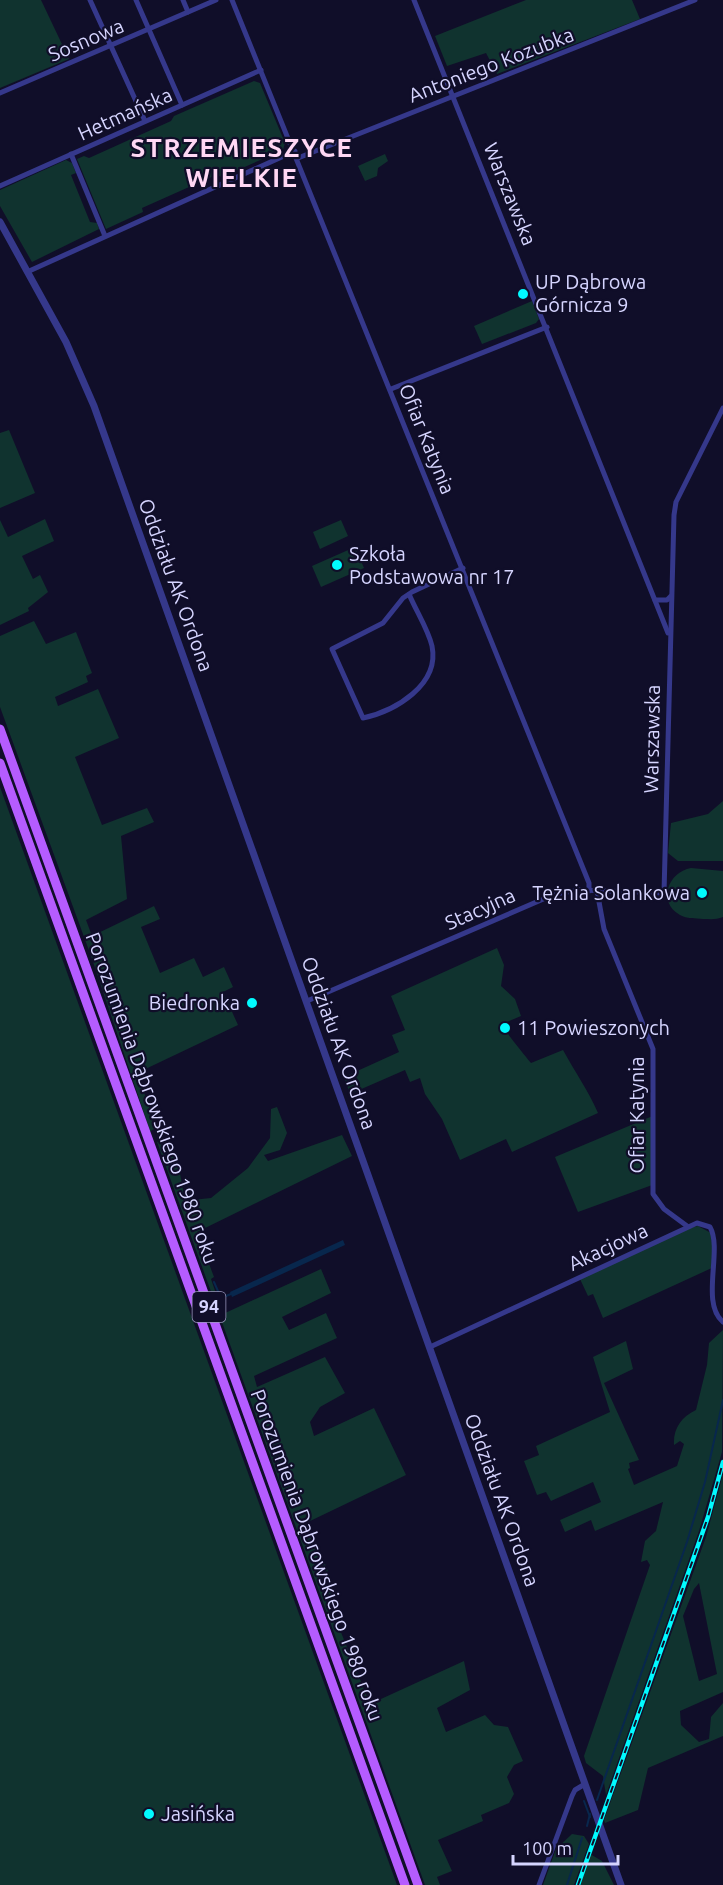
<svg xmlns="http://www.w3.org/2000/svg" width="723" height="1885" font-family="Ubuntu,sans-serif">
  <rect width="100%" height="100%" fill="#100e29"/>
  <g fill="#10332f" fill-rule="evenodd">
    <polygon points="0,0 41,0 69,59 0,88"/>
    <polygon points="526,0 632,0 640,19 497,74 486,53 447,66 435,36"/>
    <polygon points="254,81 260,83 285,143 283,150 222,177 216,175 142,208 143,212 106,229 77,159 84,156 89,158 171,121 174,116"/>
    <polygon points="385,154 388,161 378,168 377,176 365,181 358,166"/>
    <polygon points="66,160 72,163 76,173 71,175 90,222 97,223 99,229 32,262 0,206 0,190"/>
    <polygon points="532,301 539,319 536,323 482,344 474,326"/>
    <polygon points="9,430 35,493 0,508 0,433"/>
    <polygon points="45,519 54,541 22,556 33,579 40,575 48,592 28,608 29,611 0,625 0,520 8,537"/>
    <polygon points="341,520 348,536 320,549 313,532"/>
    <polygon points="355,547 364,568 321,587 312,566"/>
    <polygon points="34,621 46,644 76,632 92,673 86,676 88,682 55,697 58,706 98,689 119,738 75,757 102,825 147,808 154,822 121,836 127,899 86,920 92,936 154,906 160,919 141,927 160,973 194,958 203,977 224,967 233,987 223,992 238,1025 137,1073 157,1128 150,1131 91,956 0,707 0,636"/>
    <polygon points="0,787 397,1885 0,1885"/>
    <polygon points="723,801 723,861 678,861 668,853 671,823 708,814"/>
    <path d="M 691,868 L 723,871 L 723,917 C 716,920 710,919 703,919 C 695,918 687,919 680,915 C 657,902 668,872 691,868 Z"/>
    <path d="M 497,948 L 504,965 L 501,986 L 515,999 L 521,1016 L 502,1024 C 505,1032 524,1054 531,1063 L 563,1050 C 575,1072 588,1090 598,1113 L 512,1152 L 506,1139 L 460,1160 L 442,1119 L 425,1094 L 420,1078 L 410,1082 L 405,1070 L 350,1094 L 344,1077 L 399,1052 L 392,1035 L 405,1030 L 391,996 Z"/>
    <polygon points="277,1107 287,1133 280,1150 264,1155 268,1161 342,1135 352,1156 197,1232 214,1277 211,1279 223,1314 321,1269 331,1293 282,1317 289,1330 326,1313 337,1338 254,1376 257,1387 325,1357 345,1393 320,1407 310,1422 314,1436 374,1408 406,1475 308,1522 332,1581 328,1584 340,1612 334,1615 370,1704 464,1661 470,1690 437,1708 446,1732 485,1715 494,1725 508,1727 523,1761 514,1765 507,1777 514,1794 509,1803 481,1815 483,1821 438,1840 452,1871 437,1877 440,1885 425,1885 157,1142 161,1140 173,1153 179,1168 184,1195 192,1200 211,1198 248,1168 270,1138 271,1109"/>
    <polygon points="655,1115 655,1184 578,1212 555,1157"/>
    <polygon points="698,1226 711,1233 714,1267 603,1318 593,1294 588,1296 580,1279 686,1229"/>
    <path d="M 723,1330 L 722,1452 L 699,1531 L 606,1795 L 603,1776 L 586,1763 L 584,1756 L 650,1565 L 647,1560 L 641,1562 L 645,1541 L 656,1531 L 663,1502 L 595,1531 L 591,1520 L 565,1532 L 560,1520 L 601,1502 L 593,1482 L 551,1501 L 546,1492 L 537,1495 L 524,1461 L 539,1455 L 536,1446 L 610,1412 L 593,1357 L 626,1341 L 633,1369 L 604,1383 L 639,1460 L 629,1463 L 630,1468 L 628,1469 L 634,1485 L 677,1466 L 684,1444 L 680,1441 L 674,1445 C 673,1429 681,1417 696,1410 L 707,1365 L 709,1343 Z"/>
    <path d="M 723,1474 L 723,1692 L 680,1711 L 681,1725 L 699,1742 L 709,1739 L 711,1717 L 723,1703 L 723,1736 L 648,1768 L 638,1810 L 605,1823 L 604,1820 L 706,1537 ZM 699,1583 L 717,1674 L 699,1681 L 683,1616 L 694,1589 Z"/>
    <polygon points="572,1834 584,1836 589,1844 574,1885 543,1885 556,1849"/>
    <polygon points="590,1854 602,1861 614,1885 579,1885"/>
  </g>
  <polygon fill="#08274d" points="343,1240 345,1245 232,1297 230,1292"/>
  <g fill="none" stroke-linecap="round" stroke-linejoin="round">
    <g stroke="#08274d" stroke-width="2">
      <polyline points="214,1282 221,1298"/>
      <polyline points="225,1311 221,1298 231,1294"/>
      <polyline points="597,1800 687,1542 705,1482 723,1400"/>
      <polyline points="584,1801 590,1817"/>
      <polyline points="587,1826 590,1814"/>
      <polyline points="567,1885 582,1838"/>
    </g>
    <g stroke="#35388b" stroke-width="5">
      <polyline points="90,0 145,121"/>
      <polyline points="136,0 182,105"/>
      <polyline points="183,0 188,12"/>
      <polyline points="232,0 589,883 589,891"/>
      <polyline points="414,0 668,633"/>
      <polyline points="0,93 216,0"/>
      <polyline points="71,154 105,236"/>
      <polyline points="298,158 695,0"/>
      <polyline points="0,186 261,70"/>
      <polyline points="27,272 295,151"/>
      <polyline points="391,389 547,327"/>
      <path d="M 409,594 C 416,611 428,629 432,646 C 440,685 395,711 363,718 L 332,649 L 383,623 L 403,598 L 412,592 L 463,568"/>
      <polyline points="655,600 667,600 671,596"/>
      <polyline points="597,891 604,929 653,1049 653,1194 664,1209 687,1226"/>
      <polyline points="307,1001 555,894 580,890 664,893 674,515 676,502 723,408"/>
      <path d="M 430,1347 L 697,1223 L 710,1227 C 723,1250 700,1303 723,1322"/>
      <polyline points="539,1885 572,1796 575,1790 585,1784"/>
    </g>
    <polyline stroke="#35388b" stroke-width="7" points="0,222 66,342 94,406 621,1885"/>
    <g stroke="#b55cff" stroke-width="9">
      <polyline points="0,729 418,1885"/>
      <polyline points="0,763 405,1885"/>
    </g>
    <g stroke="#01faff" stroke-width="4.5">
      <polyline id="rail" points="578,1885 708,1517 723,1462"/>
    </g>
    <use href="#rail" stroke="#100e29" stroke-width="2" stroke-dasharray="7" stroke-linecap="butt"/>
  </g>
  <g fill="#01faff" stroke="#100e29" stroke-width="2">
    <circle cx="523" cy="294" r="6"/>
    <circle cx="337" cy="565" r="6"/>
    <circle cx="702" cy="893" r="6"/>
    <circle cx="252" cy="1003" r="6"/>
    <circle cx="505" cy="1028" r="6"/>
    <circle cx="149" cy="1814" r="6"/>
  </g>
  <g text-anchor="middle" stroke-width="4.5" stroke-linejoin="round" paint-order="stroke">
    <rect fill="#100e29" stroke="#9b99bf" stroke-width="1.5" x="192.5" y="1292" width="33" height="30" rx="4.5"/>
    <g font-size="18" font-weight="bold" fill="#d6d5ff">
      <text x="209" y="1313">94</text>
    </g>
    <g font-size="20" fill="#d6d5ff" stroke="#100e29">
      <text transform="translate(86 40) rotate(-23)" y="7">Sosnowa</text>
      <text transform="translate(491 65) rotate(-21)" y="7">Antoniego Kozubka</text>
      <text transform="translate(125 114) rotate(-24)" y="7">Hetmańska</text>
      <text transform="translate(510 194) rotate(68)" y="7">Warszawska</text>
      <text transform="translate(427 439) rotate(68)" y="7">Ofiar Katynia</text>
      <text transform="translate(176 585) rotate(70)" y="7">Oddziału AK Ordona</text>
      <text transform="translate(652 739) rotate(-89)" y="7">Warszawska</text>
      <text transform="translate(480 909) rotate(-24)" y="7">Stacyjna</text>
      <text transform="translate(339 1043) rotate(70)" y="7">Oddziału AK Ordona</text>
      <text transform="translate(152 1098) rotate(70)" y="7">Porozumienia Dąbrowskiego 1980 roku</text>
      <text transform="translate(637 1115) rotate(-90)" y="7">Ofiar Katynia</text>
      <text transform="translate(608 1247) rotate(-25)" y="7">Akacjowa</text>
      <text transform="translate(502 1500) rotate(70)" y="7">Oddziału AK Ordona</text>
      <text transform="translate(317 1555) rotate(70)" y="7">Porozumienia Dąbrowskiego 1980 roku</text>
    </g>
    <g font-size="20" fill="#d6d5ff" stroke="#100e29" text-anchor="start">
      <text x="535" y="289">UP Dąbrowa<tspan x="535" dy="23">Górnicza 9</tspan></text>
      <text x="349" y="561">Szkoła<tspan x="349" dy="23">Podstawowa nr 17</tspan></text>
      <text x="690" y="900" text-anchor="end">Tężnia Solankowa</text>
      <text x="240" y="1010" text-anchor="end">Biedronka</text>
      <text x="517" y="1035">11 Powieszonych</text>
      <text x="161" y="1821">Jasińska</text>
    </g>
    <g font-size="26" font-weight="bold" letter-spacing="1.5" fill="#ffd7f4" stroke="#100e29">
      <text x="242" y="157">STRZEMIESZYCE<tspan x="242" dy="30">WIELKIE</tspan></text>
    </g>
  </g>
  <path d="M513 1855v9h105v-9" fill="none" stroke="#d6d5ff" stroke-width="3"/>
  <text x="522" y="1855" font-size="18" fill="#d6d5ff" stroke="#100e29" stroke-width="4.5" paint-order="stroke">100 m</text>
</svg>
